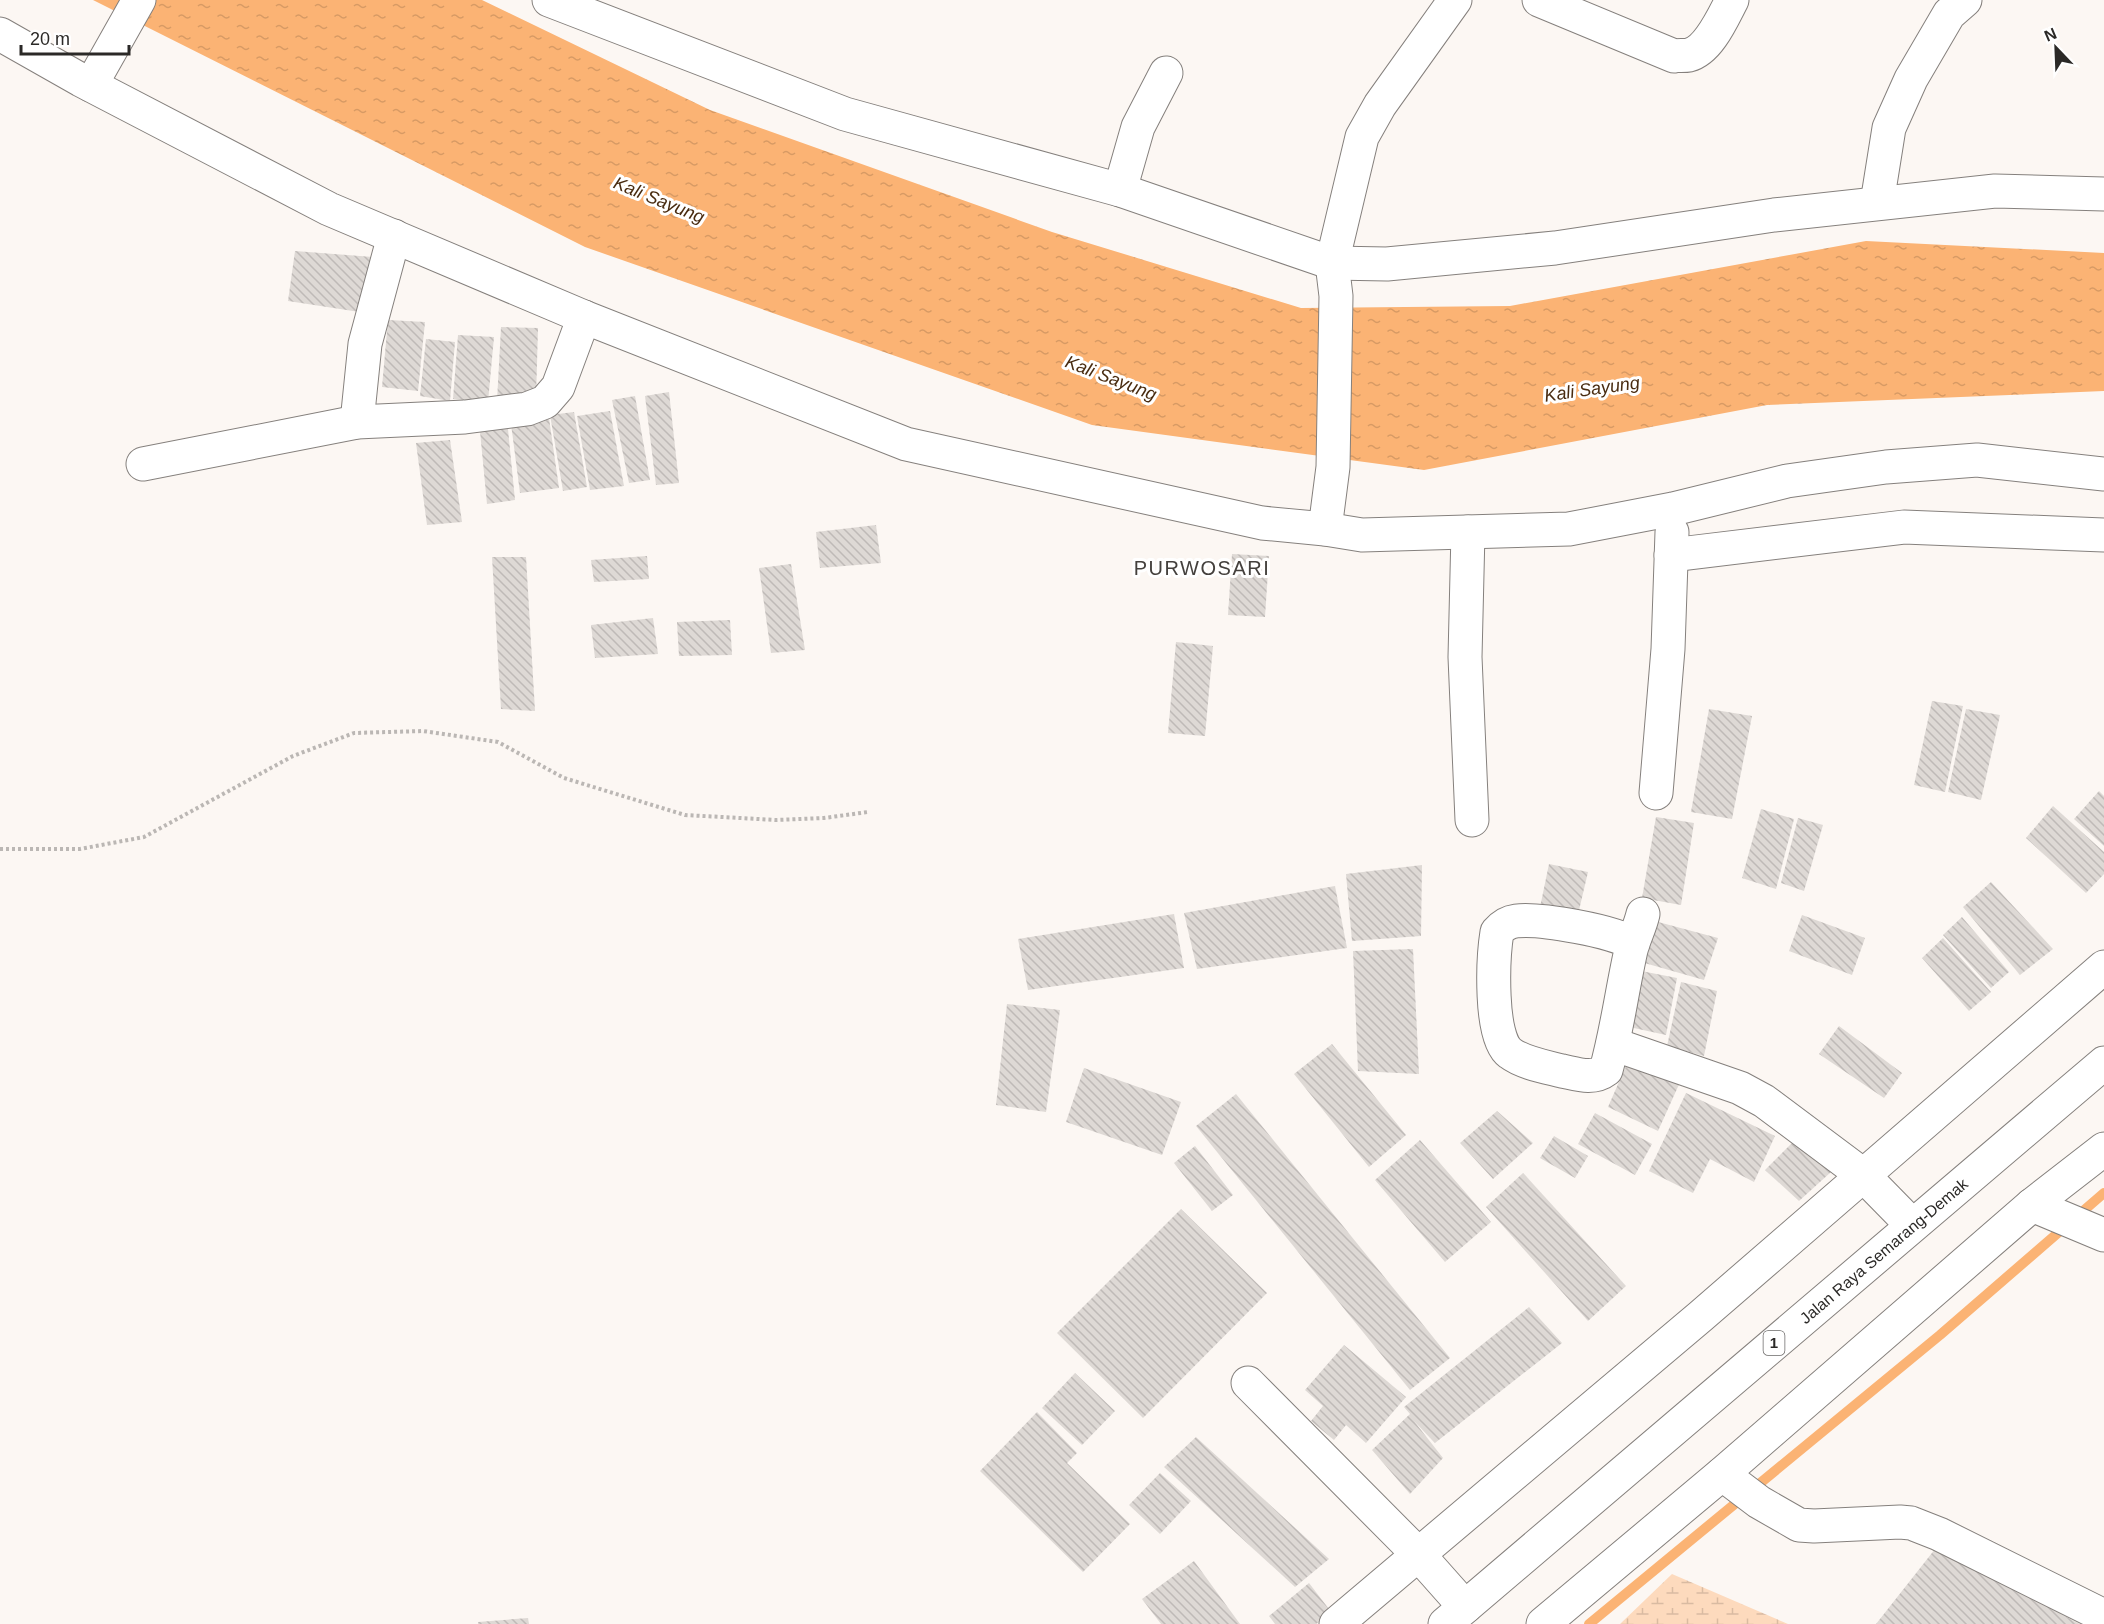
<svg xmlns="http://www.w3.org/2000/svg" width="2104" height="1624" font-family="Helvetica,sans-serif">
  <defs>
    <pattern id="wetland-marsh" width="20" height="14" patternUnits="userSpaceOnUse" patternTransform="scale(1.5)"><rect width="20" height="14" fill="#fddabd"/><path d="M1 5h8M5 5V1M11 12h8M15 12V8" fill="none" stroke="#d9bba2"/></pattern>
    <pattern id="water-ripples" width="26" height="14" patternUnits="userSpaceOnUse" patternTransform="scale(1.5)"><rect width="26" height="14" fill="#fbb374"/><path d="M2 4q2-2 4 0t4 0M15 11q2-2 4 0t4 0" fill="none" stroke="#d79a64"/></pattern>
    <pattern id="building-back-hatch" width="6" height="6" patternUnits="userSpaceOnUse" patternTransform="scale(1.5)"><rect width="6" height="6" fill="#ded9d5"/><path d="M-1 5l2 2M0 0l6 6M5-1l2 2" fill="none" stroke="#bfbab7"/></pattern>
  </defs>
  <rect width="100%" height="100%" fill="#fcf7f3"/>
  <polygon fill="url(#wetland-marsh)" points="1672,1574 1788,1624 1620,1624"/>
  <polygon fill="url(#water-ripples)" points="93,0 482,0 710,110 1052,232 1301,308 1510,306 1866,241 2104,253 2104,391 1767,405 1424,470 1092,425 585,247"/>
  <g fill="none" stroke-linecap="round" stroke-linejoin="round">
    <polyline stroke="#fbb374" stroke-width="10" points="1589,1624 1940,1335 2104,1193"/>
  </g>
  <g fill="url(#building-back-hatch)">
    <polygon points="295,251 373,257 366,313 288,301"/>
    <polygon points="388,320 425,322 418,391 382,387"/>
    <polygon points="501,327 538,328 536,399 497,401"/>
    <polygon points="458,335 494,337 488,402 453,399"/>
    <polygon points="426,339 455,342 450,401 420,396"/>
    <polygon points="669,392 679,483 656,485 645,396"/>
    <polygon points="635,396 650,480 629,483 612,400"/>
    <polygon points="548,411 559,488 520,493 510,416"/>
    <polygon points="610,411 624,486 590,490 577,416"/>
    <polygon points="574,412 587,487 563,491 550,415"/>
    <polygon points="507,419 515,500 487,504 479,421"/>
    <polygon points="450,440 462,522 427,525 416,443"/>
    <polygon points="876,525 881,563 820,568 816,532"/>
    <polygon points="1232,554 1269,556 1265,617 1228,615"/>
    <polygon points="647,556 649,579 594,582 591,560"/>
    <polygon points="492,557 526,557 535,711 501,709"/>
    <polygon points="791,564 805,650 771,653 759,568"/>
    <polygon points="653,618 658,654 595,658 591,625"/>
    <polygon points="730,620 732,655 679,656 677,622"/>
    <polygon points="1176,642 1213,646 1205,736 1168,733"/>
    <polygon points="1932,701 1963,706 1945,792 1914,785"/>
    <polygon points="1709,709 1752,716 1732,819 1691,812"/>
    <polygon points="1966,709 2000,715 1981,800 1948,792"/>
    <polygon points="2099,791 2104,796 2104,846 2074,819"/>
    <polygon points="2053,806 2104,852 2104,874 2086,893 2026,838"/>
    <polygon points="1761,809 1794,819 1776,889 1742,878"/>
    <polygon points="1656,817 1694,823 1681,905 1642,898"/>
    <polygon points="1798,818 1823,825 1804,891 1781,883"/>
    <polygon points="1549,864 1588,872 1576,923 1538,917"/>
    <polygon points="1422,865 1421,936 1352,941 1346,874"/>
    <polygon points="1991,882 2053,949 2020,975 1963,907"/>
    <polygon points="1335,886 1347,948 1197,969 1184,913"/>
    <polygon points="1174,914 1184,968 1028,990 1018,939"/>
    <polygon points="1802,915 1865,938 1852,975 1789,951"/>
    <polygon points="1962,917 2009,972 1991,988 1943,935"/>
    <polygon points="1647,919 1718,938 1704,980 1634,960"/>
    <polygon points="1943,938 1991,992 1969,1011 1922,958"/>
    <polygon points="1413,949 1419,1074 1358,1071 1353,951"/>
    <polygon points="1631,969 1677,978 1666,1035 1620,1025"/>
    <polygon points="1681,982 1717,991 1704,1056 1667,1046"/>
    <polygon points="1007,1004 1060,1010 1046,1112 996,1105"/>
    <polygon points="1839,1026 1902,1073 1884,1098 1819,1054"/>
    <polygon points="1332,1044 1406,1135 1369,1167 1294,1074"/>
    <polygon points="1629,1059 1681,1080 1658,1131 1608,1107"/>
    <polygon points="1084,1068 1181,1102 1162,1155 1066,1122"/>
    <polygon points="1686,1093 1775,1136 1754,1182 1710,1159 1693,1193 1649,1171"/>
    <polygon points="1236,1094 1450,1358 1410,1390 1196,1126"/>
    <polygon points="1497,1111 1533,1143 1493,1179 1460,1143"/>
    <polygon points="1595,1113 1652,1144 1635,1175 1578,1144"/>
    <polygon points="1554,1136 1588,1156 1575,1178 1540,1158"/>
    <polygon points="1797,1138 1831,1172 1799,1201 1765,1170"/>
    <polygon points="1420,1140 1491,1222 1445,1262 1375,1180"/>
    <polygon points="1195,1146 1233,1195 1212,1211 1174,1163"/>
    <polygon points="1523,1173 1626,1286 1588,1321 1486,1207"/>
    <polygon points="1181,1209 1267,1293 1143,1418 1057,1333"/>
    <polygon points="1529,1307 1562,1343 1435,1443 1414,1421 1443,1458 1410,1494 1372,1450 1410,1414 1404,1407"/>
    <polygon points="1344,1345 1406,1397 1366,1443 1346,1425 1334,1440 1311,1421 1323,1406 1305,1390"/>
    <polygon points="1075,1373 1115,1411 1082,1445 1042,1408"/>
    <polygon points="1037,1412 1077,1453 1067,1463 1130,1524 1083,1572 980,1471"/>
    <polygon points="1196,1437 1329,1559 1295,1587 1164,1467"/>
    <polygon points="1160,1473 1191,1501 1160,1534 1129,1505"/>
    <polygon points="1939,1544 2072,1620 2080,1624 1876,1624"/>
    <polygon points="1194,1561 1240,1624 1161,1624 1142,1599"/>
    <polygon points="1309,1583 1332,1613 1316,1624 1275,1624 1269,1616"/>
    <polygon points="528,1618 529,1624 478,1624 478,1622"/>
  </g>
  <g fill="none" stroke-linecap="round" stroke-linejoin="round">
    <g stroke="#85807d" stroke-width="35">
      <g id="minor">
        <polyline points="549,0 845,114 1120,190 1332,263 1387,264 1555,248 1774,215 1995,191 2104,194"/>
        <path d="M 1539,0 L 1674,56 C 1678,55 1684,56 1689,55 C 1709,50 1723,17 1732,0"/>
        <polyline points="0,34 81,80 329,209 584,317 906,444 1262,523 1325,529 1362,535 1569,529 1673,509 1787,481 1886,467 1977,460 2104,474"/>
        <polyline points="91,85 139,0"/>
        <polyline points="1120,190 1138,127 1166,73"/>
        <polyline points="1877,203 1889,128 1911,79 1949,14 1965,0"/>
        <polyline points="357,422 365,344 394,236"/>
        <polyline points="143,464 357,422 465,417 527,409 545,402 558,387 584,317"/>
        <polyline points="1325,529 1333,467 1336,296 1332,263 1362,137 1380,105 1455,0"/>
        <polyline points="1468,532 1465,657 1472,820"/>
        <polyline points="1671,555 1904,527 2104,535"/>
        <polyline points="1656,793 1668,649 1672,532"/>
        <path d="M 1633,944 C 1615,931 1539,918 1516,921 C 1508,922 1502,926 1497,932 C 1493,957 1489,1038 1510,1053 C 1523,1063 1546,1067 1562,1071 C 1577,1074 1593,1080 1606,1070 C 1617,1031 1622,990 1631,950 C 1634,938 1640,927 1643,914"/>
        <polyline points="1613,1044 1740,1088 1764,1101 1863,1175 1912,1225"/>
        <polyline points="2032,1205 2104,1235"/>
        <polyline points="1248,1383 1418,1554 1465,1607"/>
        <polyline points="1722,1474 1759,1502 1799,1525 1814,1526 1900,1522 1911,1523 1939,1534 2104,1616"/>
        <polyline points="1336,1624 1701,1316 2104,967"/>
      </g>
    </g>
    <g stroke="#85807d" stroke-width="35">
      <g id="highway">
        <path id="s1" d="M 1445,1624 L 2104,1063"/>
        <polyline points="1543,1624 1722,1474 2032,1205 2104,1149"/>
      </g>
    </g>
    <polyline stroke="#bbb7b4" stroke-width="4" stroke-dasharray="3 3" stroke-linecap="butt" points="0,849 80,849 144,837 293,756 354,733 423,731 498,742 564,778 685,815 776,820 824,818 868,812"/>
    <use href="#minor" stroke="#fff" stroke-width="33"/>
    <use href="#highway" stroke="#fff" stroke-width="33"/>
  </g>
  <g text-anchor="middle" stroke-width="6" stroke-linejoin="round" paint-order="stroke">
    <rect fill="#fff" stroke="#6b6968" stroke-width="1.5" x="1763.5" y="1331" width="21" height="24" rx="4.5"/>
    <g font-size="15" font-weight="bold" fill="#2b2927">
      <text x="1774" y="1348">1</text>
    </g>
    <g font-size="16" fill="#2b2927" stroke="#fff">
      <text dy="6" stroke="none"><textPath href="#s1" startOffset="576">Jalan Raya Semarang-Demak</textPath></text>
    </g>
    <g font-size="18" font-style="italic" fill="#492c11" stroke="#fff">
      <text transform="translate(659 200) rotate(22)" y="6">Kali Sayung</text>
      <text transform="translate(1111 378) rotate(21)" y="6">Kali Sayung</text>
      <text transform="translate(1592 389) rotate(-8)" y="6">Kali Sayung</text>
    </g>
    <g font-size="20" letter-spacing="1.5" fill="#44403d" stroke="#fff">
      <text x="1202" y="575">PURWOSARI</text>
    </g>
  </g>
  <g transform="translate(2056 48) rotate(337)" stroke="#ffffff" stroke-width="4.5" paint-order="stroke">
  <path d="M0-4.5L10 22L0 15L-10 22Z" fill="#2b2927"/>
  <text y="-9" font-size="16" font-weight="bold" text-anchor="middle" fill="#2b2927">N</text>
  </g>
  <path d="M21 45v9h108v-9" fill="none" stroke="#2b2927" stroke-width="3"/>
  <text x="30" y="45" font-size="18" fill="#2b2927" stroke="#ffffff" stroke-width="4.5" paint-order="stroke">20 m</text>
</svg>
